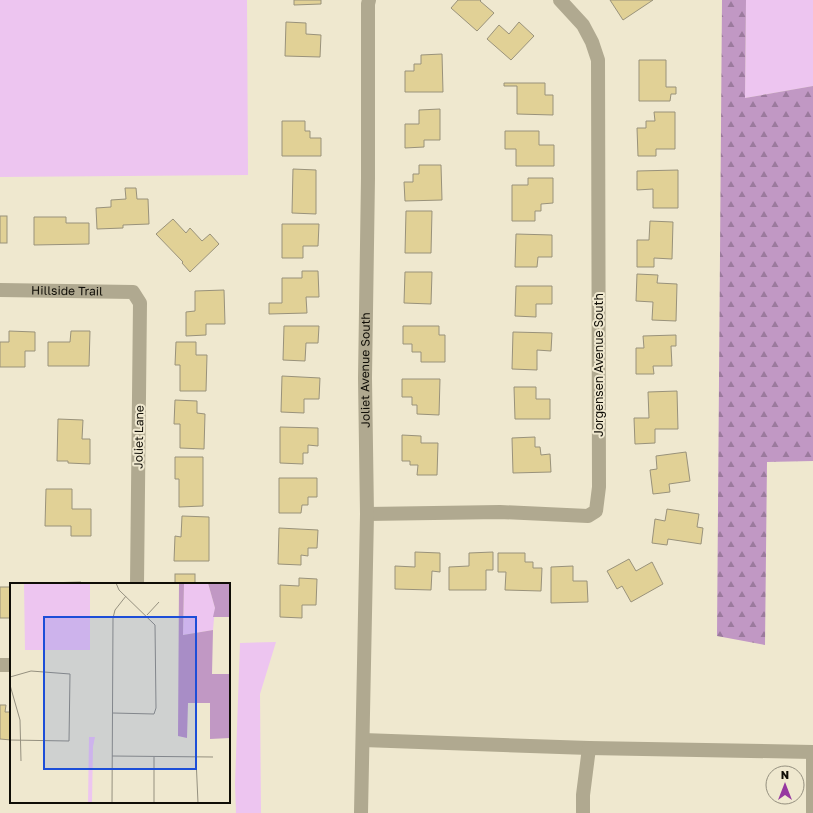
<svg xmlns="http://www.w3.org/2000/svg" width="813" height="813" font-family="'Golos Text',sans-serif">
  <defs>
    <pattern id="forest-firs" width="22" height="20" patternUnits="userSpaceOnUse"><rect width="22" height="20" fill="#c198c4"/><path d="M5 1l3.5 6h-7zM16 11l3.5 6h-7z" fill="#9b7a9d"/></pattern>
  </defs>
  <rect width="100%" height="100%" fill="#efe8cf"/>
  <g fill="#edc5f0">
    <polygon points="0,0 247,0 248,175 0,177"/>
    <polygon points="746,0 813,0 813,86 745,98"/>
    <polygon points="276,642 260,694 261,813 236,813 235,784 240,643"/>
  </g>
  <polygon fill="url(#forest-firs)" points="722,0 746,0 745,98 813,86 813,461 767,462 765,645 717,636"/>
  <g fill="#e1d196" stroke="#99927b">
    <polygon points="294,0 321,0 321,4 294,5"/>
    <polygon points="458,0 481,0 480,1 494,13 477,31 451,8"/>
    <polygon points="610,0 653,0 623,20"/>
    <polygon points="286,22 306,23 306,34 321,35 320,57 285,56"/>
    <polygon points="519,22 534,36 511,60 487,39 499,25 509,34"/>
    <polygon points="442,54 443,92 405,92 405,71 414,71 414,64 421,64 421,55"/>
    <polygon points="639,60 666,60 666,87 676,87 676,94 671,94 670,101 639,101"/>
    <polygon points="504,83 545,83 545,95 553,95 553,115 517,114 517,86 504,86"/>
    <polygon points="440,109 440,140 424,140 424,147 405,148 405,124 419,124 419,110"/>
    <polygon points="654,112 675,112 675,149 656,149 656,156 638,156 637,128 646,128 646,121 655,121"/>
    <polygon points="282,121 305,121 305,131 310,131 310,138 321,138 321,156 282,156"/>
    <polygon points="505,131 539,131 539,145 554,145 554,166 516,166 516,149 505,149"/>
    <polygon points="419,165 441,165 442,200 405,201 404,182 413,182 413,174 419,174"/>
    <polygon points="293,169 316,170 316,214 292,213"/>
    <polygon points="678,170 678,208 653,208 653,189 637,190 637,171"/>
    <polygon points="528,178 553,178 553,203 541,204 541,211 535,211 535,221 512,221 512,185 528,185"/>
    <polygon points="125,188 136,188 137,199 148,199 149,224 123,225 123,228 97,229 96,208 111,207 111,200 126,199"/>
    <polygon points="406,211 432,211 431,253 405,253"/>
    <rect x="0" y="216" width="7" height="27"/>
    <polygon points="34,217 66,217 66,223 89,223 89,244 34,245"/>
    <polygon points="173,219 186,233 190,228 202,241 210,234 219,244 190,272 182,263 183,262 156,234"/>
    <polygon points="650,221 673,222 672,259 654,258 654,267 637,267 637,240 649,240"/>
    <polygon points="282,224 319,224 318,246 303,246 303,258 282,258"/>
    <polygon points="516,234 552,235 552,257 538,257 537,267 515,267"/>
    <polygon points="302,271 318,271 319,297 306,297 307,313 269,314 269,303 282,303 282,278 302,278"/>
    <polygon points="405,272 432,272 431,304 404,303"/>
    <polygon points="637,274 658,275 657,283 677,284 676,321 652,320 653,302 636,301"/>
    <polygon points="516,286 552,286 552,304 536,304 536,317 515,316"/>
    <polygon points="224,290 225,324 206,324 206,335 186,336 186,312 195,311 195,291"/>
    <polygon points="284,326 319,326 318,343 306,343 305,361 283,360"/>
    <polygon points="403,326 439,326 439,335 445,335 445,362 421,362 421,352 412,352 412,344 403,344"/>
    <polygon points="9,331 35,332 35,351 25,351 25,367 0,367 0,342 9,342"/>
    <polygon points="71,331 90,331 89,366 48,366 48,342 70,342"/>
    <polygon points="513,332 552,333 551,351 537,350 537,370 512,369"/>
    <polygon points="676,335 676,346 671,346 672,366 653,366 654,374 636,374 636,348 644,348 643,336"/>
    <polygon points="176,342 196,342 196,355 207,355 206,391 180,391 180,365 175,365"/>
    <polygon points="282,376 320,378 319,399 304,399 304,413 281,412"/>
    <polygon points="402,379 440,379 439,415 417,414 417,405 412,405 412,397 402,397"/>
    <polygon points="514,387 536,387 536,399 550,399 550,419 515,419"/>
    <polygon points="677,391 678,429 655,429 655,443 635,444 634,418 649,418 648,392"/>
    <polygon points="175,400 197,401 197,413 205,414 204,449 180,448 180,424 174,424"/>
    <polygon points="58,419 83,420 82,439 90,439 90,464 68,463 68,461 57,461"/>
    <polygon points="280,427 318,428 318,446 308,445 308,453 303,453 303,464 280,463"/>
    <polygon points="402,435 421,436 421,443 438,443 437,475 417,475 418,465 410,465 410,461 402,461"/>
    <polygon points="535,437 535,447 540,447 541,455 550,454 551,472 513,473 512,438"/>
    <polygon points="686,452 690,481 669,484 670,492 653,494 650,470 657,469 656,456"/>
    <polygon points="175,457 203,457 203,506 179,507 179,479 175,479"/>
    <polygon points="279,478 317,478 317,497 308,497 308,505 302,505 301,513 279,513"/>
    <polygon points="46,489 72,489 72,509 91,509 91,536 71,536 71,526 45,526"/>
    <polygon points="667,509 699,514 697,527 703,528 701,544 668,539 667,545 652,543 655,519 665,521"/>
    <polygon points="182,516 209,517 209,561 174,561 175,536 181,537"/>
    <polygon points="279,528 318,530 317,548 308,548 308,556 301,555 301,565 278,564"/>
    <polygon points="415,552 440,553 440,572 432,571 431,590 395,589 395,566 415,567"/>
    <polygon points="493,552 493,570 486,570 486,590 449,590 449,567 469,566 469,553"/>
    <polygon points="498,553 525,553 525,562 533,562 533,568 542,568 541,591 505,590 506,572 498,572"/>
    <polygon points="629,559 636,571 652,562 663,584 631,602 622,586 617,589 607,571"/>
    <polygon points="573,566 573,581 587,581 588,602 551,603 551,567"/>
    <rect x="175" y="574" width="20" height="10"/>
    <polygon points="299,578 317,579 316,605 302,605 302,618 280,617 280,585 299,586"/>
    <polygon points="81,582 81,584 46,584 46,583"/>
    <rect x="0" y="587" width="11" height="31"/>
    <polygon points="0,705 6,705 5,712 11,712 11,740 0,739"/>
  </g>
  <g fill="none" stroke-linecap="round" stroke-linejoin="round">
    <g stroke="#b0a990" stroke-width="14">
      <path id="s1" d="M 0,290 L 133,292 L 140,303 L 137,584"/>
      <polyline points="367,514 500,512 588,516 596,511 599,487 598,60 592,42 583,25 560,0"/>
      <polyline points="0,665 11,665"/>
      <polyline points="363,740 589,748 813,752"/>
      <path id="s2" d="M 361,813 L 367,514 L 365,378 L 368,178 L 368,4 L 369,0"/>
      <polyline points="583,813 583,795 589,748"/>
      <polyline points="813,813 813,752"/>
    </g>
  </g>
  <g text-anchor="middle" stroke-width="4" stroke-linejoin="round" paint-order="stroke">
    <g font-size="12" fill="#0f0d06" stroke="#efe8cf">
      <text dy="4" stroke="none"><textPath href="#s1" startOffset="67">Hillside Trail</textPath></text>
      <text transform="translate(599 365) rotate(-90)" y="4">Jorgensen Avenue South</text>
      <text dy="4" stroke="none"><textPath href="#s2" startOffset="443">Joliet Avenue South</textPath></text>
      <text transform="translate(139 437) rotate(-89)" y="4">Joliet Lane</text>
    </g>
  </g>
  <g transform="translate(10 583)">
    <rect width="220" height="220" fill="#efe8cf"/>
    <path d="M 14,0 L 80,0 L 80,67 L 15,67 ZM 174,0 L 198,0 L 205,25 L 203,47 L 173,52 ZM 79,154 L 85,154 L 83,164 L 82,220 L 78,220 Z" fill="#edc5f0"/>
    <path d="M 169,0 L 174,0 L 173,52 L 203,47 L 202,91 L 220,91 L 220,155 L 200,156 L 200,120 L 178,120 L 177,155 L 168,153 ZM 198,0 L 220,0 L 220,34 L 203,34 L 205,25 Z" fill="#c198c4"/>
    <path fill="none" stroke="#95907f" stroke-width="1" d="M 137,32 L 149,19M 0,94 L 21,88 L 60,91 L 59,158 L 0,157M 0,102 L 10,137 L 11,178M 103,130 L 144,131 L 146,125 L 145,42 L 109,7 L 106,0M 102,173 L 203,174M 186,175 L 188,220M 102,220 L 103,35 L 105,27 L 116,13M 144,220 L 144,174"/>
    <path fill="#1d4ed8" fill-opacity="0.15" stroke="#1d4ed8" stroke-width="2" d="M 34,34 L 186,34 L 186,186 L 34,186 Z"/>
    <rect width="220" height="220" fill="none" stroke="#0f0d06" stroke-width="2"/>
  </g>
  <g transform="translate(785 785)"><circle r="19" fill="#efe8cf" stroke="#95907f"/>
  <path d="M0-3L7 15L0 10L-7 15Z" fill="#9637a0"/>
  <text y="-6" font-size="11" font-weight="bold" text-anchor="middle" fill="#0f0d06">N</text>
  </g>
</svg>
